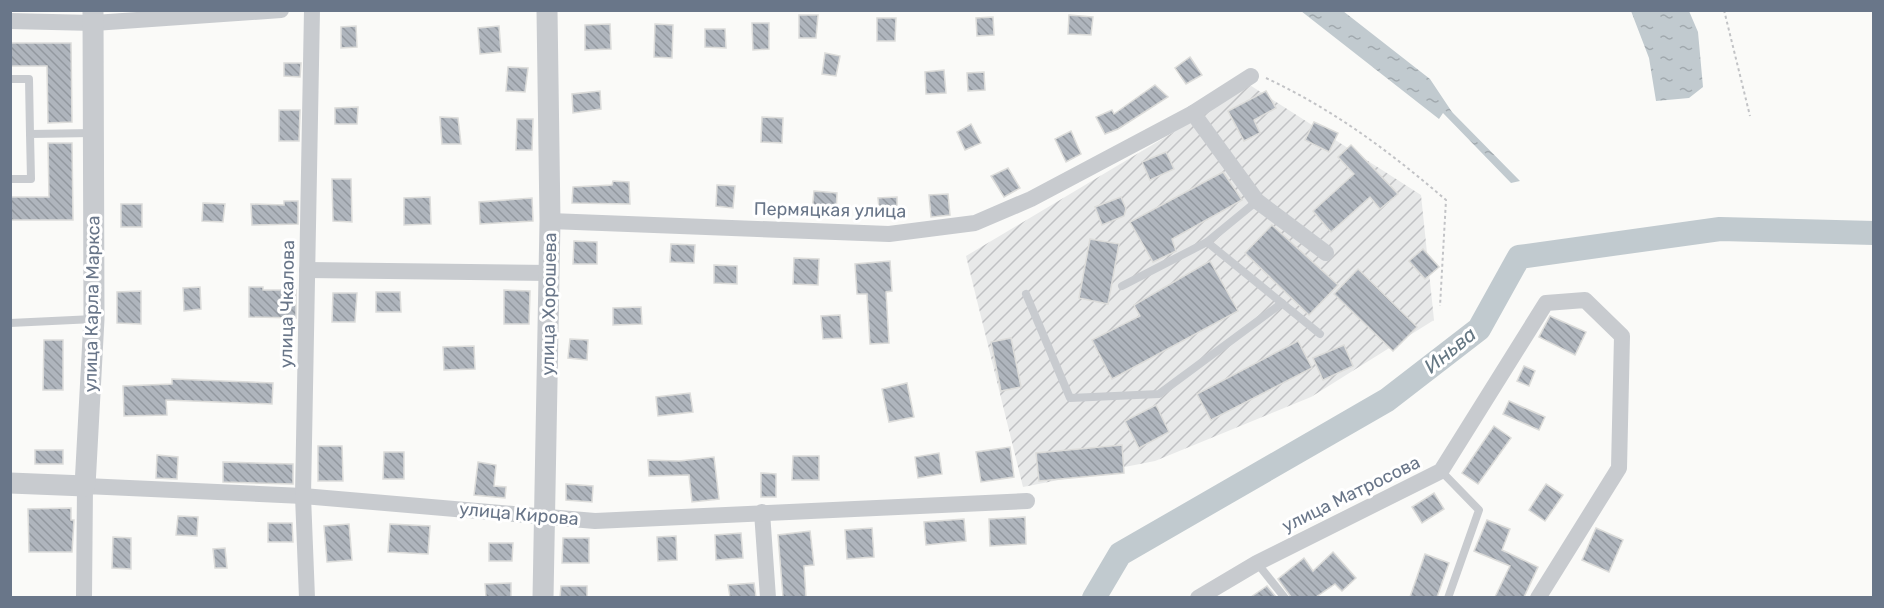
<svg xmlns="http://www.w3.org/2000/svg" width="1884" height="608" font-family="Rubik,sans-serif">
  <defs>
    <pattern id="industrial-furrows" width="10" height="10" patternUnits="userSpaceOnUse" patternTransform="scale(1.5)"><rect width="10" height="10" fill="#e8e9e9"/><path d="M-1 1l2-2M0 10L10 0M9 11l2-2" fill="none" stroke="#c0c1c3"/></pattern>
    <pattern id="water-ripples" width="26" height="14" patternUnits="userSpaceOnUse" patternTransform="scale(1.5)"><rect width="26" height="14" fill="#c1cacf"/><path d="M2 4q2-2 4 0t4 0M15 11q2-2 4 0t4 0" fill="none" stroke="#a1a9ae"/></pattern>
    <pattern id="building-back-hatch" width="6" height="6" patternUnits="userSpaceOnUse" patternTransform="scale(1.5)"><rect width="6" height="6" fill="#afb5bd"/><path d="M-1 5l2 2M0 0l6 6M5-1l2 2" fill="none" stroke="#92989f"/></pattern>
  </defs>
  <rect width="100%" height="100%" fill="#fafaf8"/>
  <polygon fill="url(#industrial-furrows)" points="1245,82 1421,195 1434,320 1311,397 1155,461 1023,487 966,256 1214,108"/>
  <g fill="url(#water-ripples)">
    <polygon points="1301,11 1343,11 1430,79 1452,112 1520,181 1511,183 1443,113 1439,119"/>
    <polygon points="1631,11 1689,11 1698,32 1703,87 1689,98 1656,101 1649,58"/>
  </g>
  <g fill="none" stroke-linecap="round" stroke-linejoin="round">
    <polyline stroke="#c1cacf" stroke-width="24" points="1094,598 1120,554 1387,400 1479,329 1519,257 1720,229 1874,233"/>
  </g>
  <g fill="url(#building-back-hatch)" stroke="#dcdcda" stroke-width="1.5">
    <polygon points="799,15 818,15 816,38 799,38"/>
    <polygon points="1069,15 1093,17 1091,35 1068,34"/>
    <polygon points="993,17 994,35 977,36 976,18"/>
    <polygon points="877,18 896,18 895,41 877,41"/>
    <polygon points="752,23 769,23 769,49 753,50"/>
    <polygon points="610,24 611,49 585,50 585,25"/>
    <polygon points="655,24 673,25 672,58 654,57"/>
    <polygon points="356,26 357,47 341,48 341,27"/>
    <polygon points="499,26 501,52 480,54 478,28"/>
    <polygon points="705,29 725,29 726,48 705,47"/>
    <polygon points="10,43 71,43 72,122 48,123 47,66 10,66"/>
    <polygon points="825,53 840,56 836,76 822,74"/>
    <polygon points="1190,57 1202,75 1186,84 1175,68"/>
    <polygon points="284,63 301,63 300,77 284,76"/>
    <polygon points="508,67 528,68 525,92 506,91"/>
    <polygon points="944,70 946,93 926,94 925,72"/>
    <polygon points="984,72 985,90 968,91 967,73"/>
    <polygon points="1155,85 1168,97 1118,129 1105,134 1096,117 1112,110 1114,114"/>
    <polygon points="600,91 601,109 573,113 572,94"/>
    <polygon points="1266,91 1276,108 1254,120 1260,133 1244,141 1228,111"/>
    <polygon points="358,107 357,124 335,124 335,108"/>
    <polygon points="279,110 300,110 299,141 279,141"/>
    <polygon points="440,117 458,118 461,144 442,144"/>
    <polygon points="762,117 783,118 782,143 761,142"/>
    <polygon points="517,119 533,119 532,150 516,150"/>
    <polygon points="1314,122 1338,133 1329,152 1305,140"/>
    <polygon points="971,124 981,143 965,150 957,132"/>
    <polygon points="1071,131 1081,154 1066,162 1055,139"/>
    <polygon points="48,143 72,143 73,220 10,220 10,197 49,197"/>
    <polygon points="1351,145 1398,194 1380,209 1370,197 1331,232 1313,211 1354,174 1338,157"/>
    <polygon points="1166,152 1174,169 1150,180 1142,162"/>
    <polygon points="1008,168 1020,188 1004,197 991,176"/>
    <polygon points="1223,172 1242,200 1172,239 1176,251 1153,262 1130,222"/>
    <polygon points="332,179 351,179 352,222 333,221"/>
    <polygon points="613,181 629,182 630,204 572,203 573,187 612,185"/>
    <polygon points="717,185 735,186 733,208 716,206"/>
    <polygon points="814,191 837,193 836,213 812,211"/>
    <polygon points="948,194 950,215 931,217 929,195"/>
    <polygon points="430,197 431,224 404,225 404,198"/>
    <polygon points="897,197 897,216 880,217 878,198"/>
    <polygon points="1121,197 1126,209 1124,216 1102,225 1095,207"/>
    <polygon points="532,198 533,221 480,224 479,202"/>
    <polygon points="284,201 298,201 298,224 252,225 251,204 284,205"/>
    <polygon points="203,203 225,204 223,222 202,221"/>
    <rect x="121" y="204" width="21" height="23"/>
    <polygon points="1272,225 1338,285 1309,315 1245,253"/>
    <polygon points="1090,239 1119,244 1108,304 1079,298"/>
    <polygon points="574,241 597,242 597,264 573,264"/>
    <polygon points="671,244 695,245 694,263 670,262"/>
    <polygon points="1423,249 1439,267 1425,279 1409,261"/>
    <polygon points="794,258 819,259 818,285 793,284"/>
    <polygon points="890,261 892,291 886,292 889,343 870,344 867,294 857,294 855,264"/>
    <polygon points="1210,261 1238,311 1112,379 1092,340 1140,316 1134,305"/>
    <polygon points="714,265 737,266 737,284 714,283"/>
    <polygon points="1358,269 1417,327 1393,351 1334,294"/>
    <polygon points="200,287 201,309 184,311 183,288"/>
    <polygon points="249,287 263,287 263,290 296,290 296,318 249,317"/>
    <polygon points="504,290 530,291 529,324 504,324"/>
    <polygon points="141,291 141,324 117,323 117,292"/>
    <polygon points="376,292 400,292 401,312 376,312"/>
    <polygon points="333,293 357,293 355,322 332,322"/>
    <polygon points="641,307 642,324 613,325 613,308"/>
    <polygon points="840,315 842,338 823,339 821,316"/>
    <polygon points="1550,316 1586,332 1575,355 1539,337"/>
    <polygon points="1011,338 1021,387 1001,391 991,342"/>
    <polygon points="570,339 588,340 587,360 568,358"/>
    <polygon points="44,340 63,340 63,390 43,390"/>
    <polygon points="1298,341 1312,368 1211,420 1197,394"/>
    <polygon points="1344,345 1353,366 1323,380 1313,358"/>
    <polygon points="474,346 475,369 444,370 443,347"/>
    <polygon points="1524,366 1535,371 1529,386 1517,381"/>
    <polygon points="172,379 273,383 272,404 166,400 167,415 124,416 123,386 172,384"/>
    <polygon points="907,383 914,417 889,422 882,389"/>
    <polygon points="690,393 693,412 658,416 656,397"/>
    <polygon points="1509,401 1545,417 1539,430 1503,414"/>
    <polygon points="1156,405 1169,432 1139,448 1125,421"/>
    <polygon points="1494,426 1511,438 1478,484 1462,473"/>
    <polygon points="1122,445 1124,473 1039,481 1036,453"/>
    <polygon points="318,446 342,446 343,481 318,481"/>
    <polygon points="1010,447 1014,477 981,482 976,452"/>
    <rect x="35" y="450" width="28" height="14"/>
    <polygon points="384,452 404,452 404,479 383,479"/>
    <polygon points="939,453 942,474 918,478 915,457"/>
    <polygon points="157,455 178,457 177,479 156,478"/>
    <polygon points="793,456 819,456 819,480 792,480"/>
    <polygon points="714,457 719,499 692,502 689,475 649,476 648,460 679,461"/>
    <polygon points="223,462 293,464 293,484 223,482"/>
    <polygon points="478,462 496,465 494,486 506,487 505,498 474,495"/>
    <polygon points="761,473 776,474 776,497 761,497"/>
    <polygon points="566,484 593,486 592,502 566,500"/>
    <polygon points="1546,484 1563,495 1545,521 1529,510"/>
    <polygon points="1434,493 1444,509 1422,523 1412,507"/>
    <polygon points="71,508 71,520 74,520 72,552 29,552 28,509"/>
    <polygon points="178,516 198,517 197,536 176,535"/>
    <polygon points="1025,517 1026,544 990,546 989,519"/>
    <polygon points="964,519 966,541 926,545 924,522"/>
    <polygon points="1487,520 1510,529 1502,550 1538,567 1524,597 1495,597 1510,566 1474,551"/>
    <polygon points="268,523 292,523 293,542 268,542"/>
    <polygon points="349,524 352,560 327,562 324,526"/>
    <polygon points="390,524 430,526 428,554 388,552"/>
    <polygon points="872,528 874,557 847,559 845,530"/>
    <polygon points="1596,528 1623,540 1609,572 1582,560"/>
    <polygon points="810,531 814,565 804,566 806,597 783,597 778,535"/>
    <polygon points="741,533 743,558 716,560 715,535"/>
    <polygon points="676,536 677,560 658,561 657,537"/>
    <polygon points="113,537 131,538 131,569 112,568"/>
    <polygon points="563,538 589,538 589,563 562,563"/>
    <polygon points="489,543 513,543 512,561 489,561"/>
    <polygon points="225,548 227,568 215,568 213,549"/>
    <polygon points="1333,552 1356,578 1342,591 1335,584 1316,597 1291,597 1278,579 1304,558 1313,571"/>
    <polygon points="1425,554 1449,563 1437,597 1410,597"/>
    <polygon points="511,583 511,597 486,597 485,584"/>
    <polygon points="754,583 756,597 730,597 728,585"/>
    <polygon points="561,586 587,586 587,597 560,597"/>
    <polygon points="1267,586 1276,597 1251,597"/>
  </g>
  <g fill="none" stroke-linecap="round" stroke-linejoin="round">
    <g stroke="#c2c3c6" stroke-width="2" stroke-dasharray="3 3" stroke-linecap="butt">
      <polyline points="1724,10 1750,116"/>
      <path d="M 1266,78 C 1334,110 1389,151 1446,200 L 1440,306"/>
    </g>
    <g stroke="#c8cbcf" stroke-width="8">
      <polyline points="10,79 29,79 30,134"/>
      <polyline points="10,179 31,179 30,134 93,133"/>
      <polyline points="1257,201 1207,242 1320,334"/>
      <polyline points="1122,286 1207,242"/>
      <polyline points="1026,294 1070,398 1159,394 1282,303"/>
      <polyline points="10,323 94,319"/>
      <polyline points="1441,471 1479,510 1448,598"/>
      <polyline points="1257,563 1285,598"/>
    </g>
    <g stroke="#c8cbcf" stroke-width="16">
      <polyline points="10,21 94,23 281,10"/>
      <polyline points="1193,113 1257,201 1326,253"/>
      <polyline points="550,221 889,234 975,223 1031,199 1193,113 1251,76"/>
      <polyline points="307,270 550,273"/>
      <polyline points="762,512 768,598"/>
      <polyline points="84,598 85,486 303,496 595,521 1027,501"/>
      <polyline points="307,598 303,496 312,10"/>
      <polyline points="1198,598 1257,563 1441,471 1546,303 1585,300 1622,336 1619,468 1538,598"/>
    </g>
    <g stroke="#c8cbcf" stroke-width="21">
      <polyline points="10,483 85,486 94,319 93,10"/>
      <polyline points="543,598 550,221 547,10"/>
    </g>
  </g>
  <g text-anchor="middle" stroke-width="6" stroke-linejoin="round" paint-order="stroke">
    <g font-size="18" fill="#697689" stroke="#fff">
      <text transform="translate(830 210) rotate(1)" y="6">Пермяцкая улица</text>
      <text transform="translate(92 304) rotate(-89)" y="6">улица Карла Маркса</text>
      <text transform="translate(287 304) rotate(-89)" y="6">улица Чкалова</text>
      <text transform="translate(549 304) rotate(-89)" y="6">улица Хорошева</text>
      <text transform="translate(1351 494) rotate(-26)" y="6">улица Матросова</text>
      <text transform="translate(519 514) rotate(5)" y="6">улица Кирова</text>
    </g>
    <g font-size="20" font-style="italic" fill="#657783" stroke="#fff">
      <text transform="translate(1450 350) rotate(-39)" y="7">Иньва</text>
    </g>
  </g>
  <rect width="1884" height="608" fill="none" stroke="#697689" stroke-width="24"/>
</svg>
